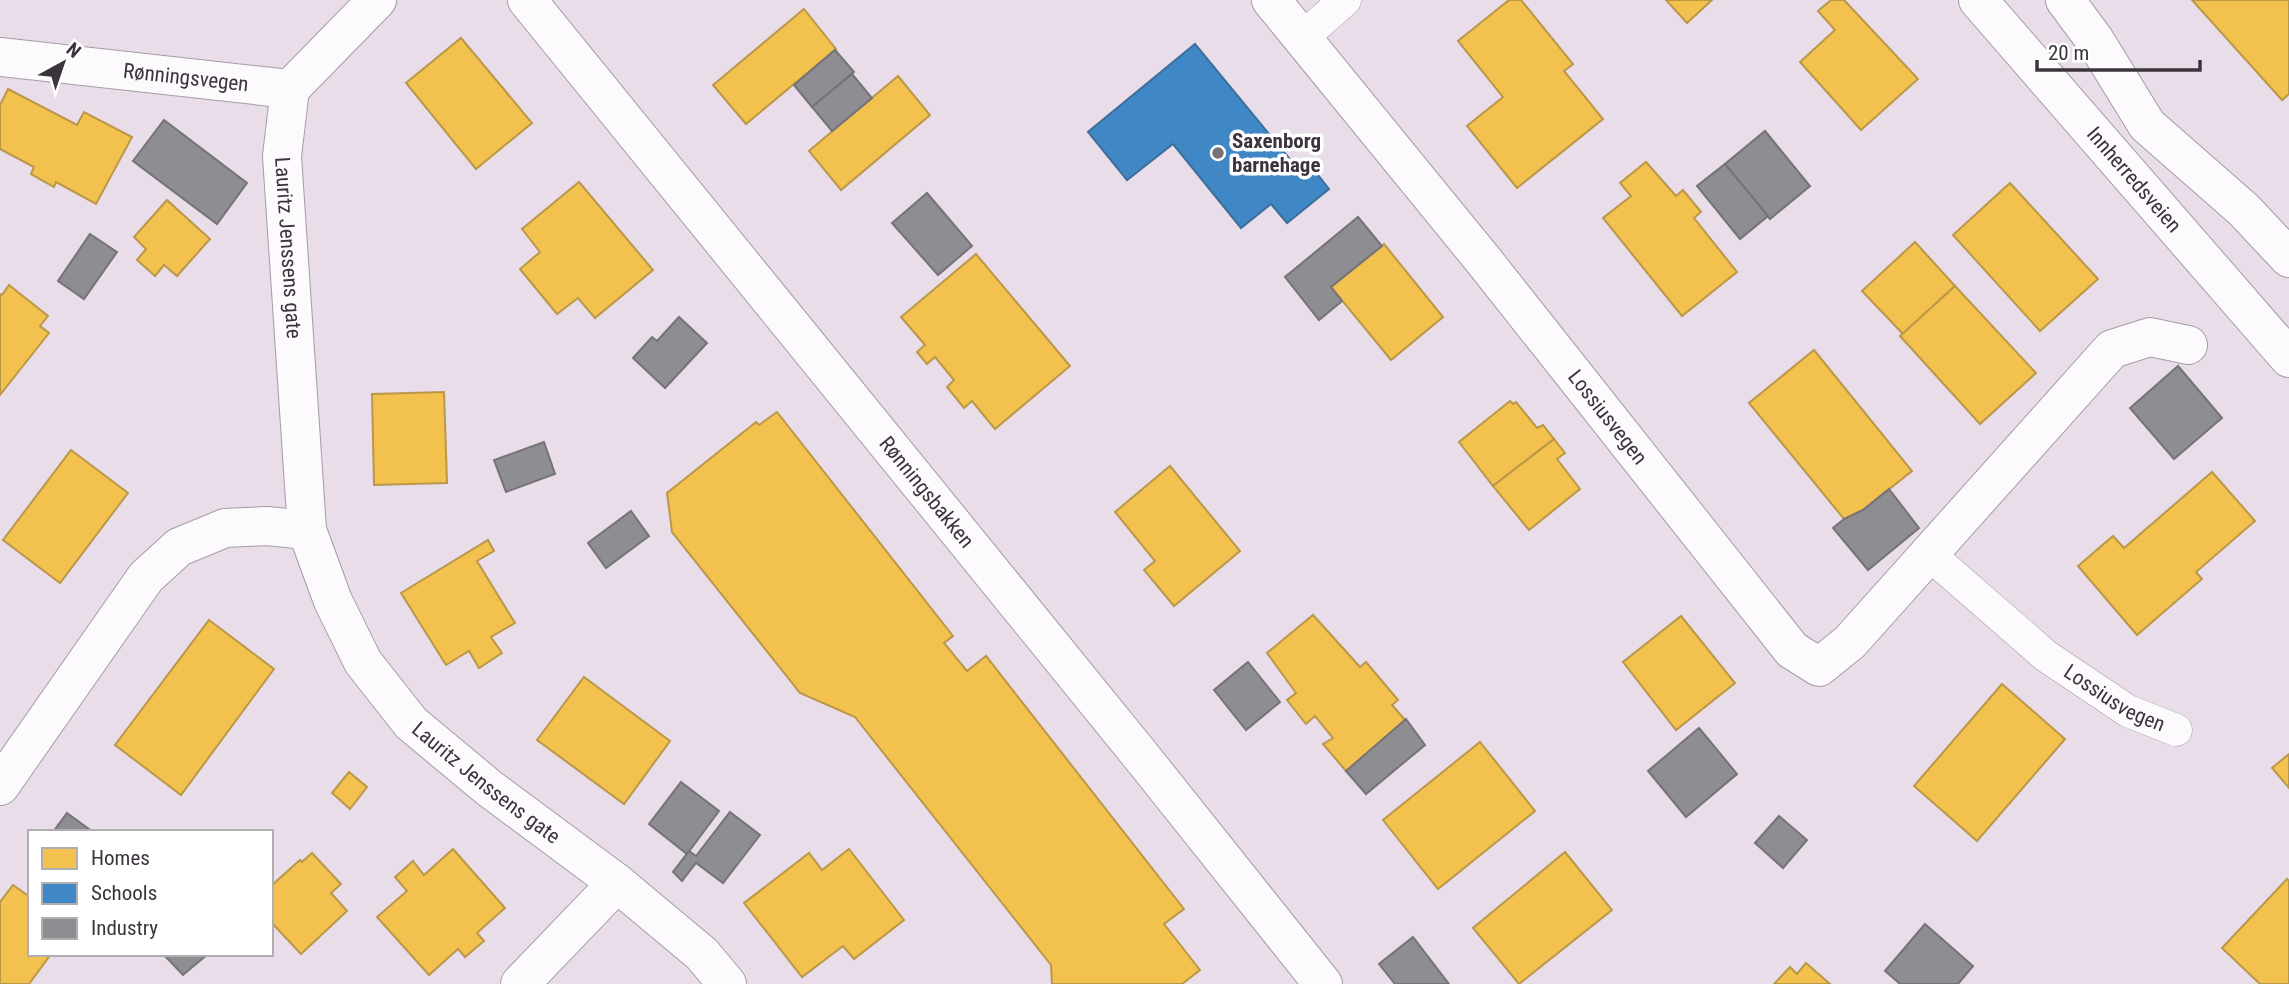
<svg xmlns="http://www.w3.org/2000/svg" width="2289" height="984" font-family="'Roboto Condensed',sans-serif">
  <rect width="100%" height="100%" fill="#e8dde9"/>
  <g fill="#f2c14e" stroke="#bb9749" stroke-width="2">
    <polygon points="1509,0 1521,0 1573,64 1564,71 1603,119 1517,188 1467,126 1503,97 1458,41"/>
    <polygon points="1666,0 1712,0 1687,23"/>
    <polygon points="1831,0 1844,0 1918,79 1861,130 1800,62 1835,30 1818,11"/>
    <polygon points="2192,0 2289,0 2289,94 2282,100"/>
    <polygon points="804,9 836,49 746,124 713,85"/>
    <polygon points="461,38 532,123 476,169 406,83"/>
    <polygon points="898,76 930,115 841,190 809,151"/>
    <polygon points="8,89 77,125 84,112 132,137 96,204 56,182 54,187 31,174 34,167 0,149 0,105"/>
    <polygon points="1646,162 1676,196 1683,190 1701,212 1694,218 1737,272 1682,316 1603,218 1631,196 1620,183"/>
    <polygon points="579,182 653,270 595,318 578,298 557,314 520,269 540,252 522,229"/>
    <polygon points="2010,183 2098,279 2040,331 1953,235"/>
    <polygon points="167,200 210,239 177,276 164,265 155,276 137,260 146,249 134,237"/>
    <polygon points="1915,242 1955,286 1903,334 1862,291"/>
    <polygon points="1384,244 1443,317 1391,360 1331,287"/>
    <polygon points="976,254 1070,366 995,429 972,401 964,408 947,387 954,380 935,357 927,364 917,352 925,345 901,317"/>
    <polygon points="9,285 48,316 40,326 49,333 0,395 0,294 2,295"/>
    <polygon points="1955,286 2036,373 1980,424 1900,336"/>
    <polygon points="1814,350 1912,471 1863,510 1844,519 1749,403"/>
    <polygon points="444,392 447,483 374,485 372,394"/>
    <polygon points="1510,401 1513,404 1516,402 1537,428 1543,425 1554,439 1493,486 1459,442"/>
    <polygon points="777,412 953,636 944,643 967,671 986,656 1184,909 1164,924 1200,970 1182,984 1052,984 1051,965 855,717 800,693 672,532 667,493 756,422 759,425"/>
    <polygon points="1554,439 1565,453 1557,459 1580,489 1529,530 1493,486"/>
    <polygon points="71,450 128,493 60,583 3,540"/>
    <polygon points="1170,466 1240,551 1174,606 1144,570 1155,561 1115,512"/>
    <polygon points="2212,472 2255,521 2196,572 2202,579 2137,635 2078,566 2113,536 2124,548"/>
    <polygon points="488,540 494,551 477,561 515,623 491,637 502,653 479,668 469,651 446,665 401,593"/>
    <polygon points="1313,615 1360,667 1366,662 1398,700 1392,705 1406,721 1346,771 1323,744 1333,738 1315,716 1306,724 1287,700 1296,693 1267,653"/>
    <polygon points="1681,616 1735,683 1676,730 1623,662"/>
    <polygon points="209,620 274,669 181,795 115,745"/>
    <polygon points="584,677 670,741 624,804 537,740"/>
    <polygon points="2002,684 2065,739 1977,841 1914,786"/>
    <polygon points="1480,742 1535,811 1438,889 1383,820"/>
    <polygon points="2289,754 2289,788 2272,768"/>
    <polygon points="349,772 367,787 350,809 332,793"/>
    <polygon points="453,849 505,908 477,933 484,941 465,957 458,949 429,975 377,917 407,891 395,877 413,861 424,875"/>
    <polygon points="849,849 904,920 854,959 843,946 802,977 744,903 809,853 822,870"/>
    <polygon points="1565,852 1612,910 1519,984 1473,928"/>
    <polygon points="312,853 341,884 331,893 347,911 301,954 271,922 271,886 300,860 302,862"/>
    <polygon points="2287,879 2289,881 2289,984 2260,984 2222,948"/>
    <polygon points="13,885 30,897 30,954 51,954 29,984 0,984 0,902"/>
    <polygon points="1806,963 1830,984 1774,984 1790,967 1797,974"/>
  </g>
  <polygon fill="#3f88c5" stroke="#3e6f9c" stroke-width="2" points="1195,44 1302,174 1311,166 1329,189 1287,223 1271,204 1241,228 1173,144 1127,180 1088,132"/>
  <g fill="#8d8d92" stroke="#757278" stroke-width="2">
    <polygon points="835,50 854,72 812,107 794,85"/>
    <polygon points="852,74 872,98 832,131 812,107"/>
    <polygon points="164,120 247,183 217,224 133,161"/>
    <polygon points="1765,131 1810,186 1770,219 1725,164"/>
    <polygon points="1725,164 1768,216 1740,239 1697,186"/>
    <polygon points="927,193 972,246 938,275 892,223"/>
    <polygon points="1358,217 1382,246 1331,287 1342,301 1319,320 1285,277"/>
    <polygon points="90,234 117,252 84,299 58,281"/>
    <polygon points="679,317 707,343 665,388 633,358 652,337 657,341"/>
    <polygon points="2178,366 2222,418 2174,459 2130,408"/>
    <polygon points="544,442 555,474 506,492 494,460"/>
    <polygon points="1889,489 1919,528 1868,570 1833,528 1844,519 1863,510"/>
    <polygon points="631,511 649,536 606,568 588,543"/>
    <polygon points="1248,662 1280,702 1246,730 1214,690"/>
    <polygon points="1406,719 1425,745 1366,794 1346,771"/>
    <polygon points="1699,728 1737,774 1686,817 1648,771"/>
    <polygon points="681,782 719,811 687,854 649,824"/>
    <polygon points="730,812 760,835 723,883 696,863 682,881 673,872 689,851 696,856"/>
    <polygon points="67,813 93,832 53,832"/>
    <polygon points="1779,816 1807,840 1783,868 1755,843"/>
    <polygon points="1925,924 1973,966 1958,984 1900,984 1885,971"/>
    <polygon points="1413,937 1449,984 1395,984 1379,964"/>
    <polygon points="163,954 208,954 183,975"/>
  </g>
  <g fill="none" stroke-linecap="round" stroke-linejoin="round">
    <g stroke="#a49ca5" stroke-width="33">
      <g id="service">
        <polyline points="1302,38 1345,0"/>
        <path id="s1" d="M 1929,554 L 2046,656 L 2128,711 L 2176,730"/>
      </g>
    </g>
    <g stroke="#a49ca5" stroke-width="40">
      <g id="minor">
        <path id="s2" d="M 377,0 L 290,89 L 282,156 L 307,530 L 333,601 L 363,662 L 411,723 L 489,788 L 617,883 L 702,954 L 727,984"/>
        <path id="s3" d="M 527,0 L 1141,756 L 1323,984"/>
        <path id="s4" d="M 1271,0 L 1484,261 L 1792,650 L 1819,667 L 1850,642 L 2112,349 L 2150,337 L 2188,345"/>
        <polyline points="2065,0 2094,39 2147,125 2244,210 2289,258"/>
        <path id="s5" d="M 0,57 L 290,89"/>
        <polyline points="0,786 146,577 179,547 225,528 267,526 307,530"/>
        <polyline points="520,984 617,883"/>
      </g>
    </g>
    <g stroke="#a49ca5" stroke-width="40">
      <g id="secondary">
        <path id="s6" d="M 1978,0 L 2289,358"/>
      </g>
    </g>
    <use href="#service" stroke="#fcfafc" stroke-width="32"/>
    <use href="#minor" stroke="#fcfafc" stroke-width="38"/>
    <use href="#secondary" stroke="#fcfafc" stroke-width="38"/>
  </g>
  <circle fill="#786f79" stroke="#fff" stroke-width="2.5" cx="1218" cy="153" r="7"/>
  <g text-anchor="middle" stroke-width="7" stroke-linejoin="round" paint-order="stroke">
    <g font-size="21" fill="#3c343d" stroke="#fff">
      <text dy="7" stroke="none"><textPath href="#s5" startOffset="187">Rønningsvegen</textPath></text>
      <text dy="7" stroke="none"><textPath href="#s6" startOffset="238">Innherredsveien</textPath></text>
      <text dy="7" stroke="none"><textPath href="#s2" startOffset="284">Lauritz Jenssens gate</textPath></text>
      <text dy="7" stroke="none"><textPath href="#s4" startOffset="536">Lossiusvegen</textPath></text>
      <text dy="7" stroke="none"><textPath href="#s3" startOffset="634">Rønningsbakken</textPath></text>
      <text dy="7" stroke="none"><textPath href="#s1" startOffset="236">Lossiusvegen</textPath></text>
      <text dy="7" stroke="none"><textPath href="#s2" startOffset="884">Lauritz Jenssens gate</textPath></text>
    </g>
    <g font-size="21" font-weight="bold" fill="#3c343d" stroke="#fff" text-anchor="start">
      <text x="1232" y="148">Saxenborg<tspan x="1232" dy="24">barnehage</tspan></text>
    </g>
  </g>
  <rect x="28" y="830" width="245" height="126" fill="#ffffff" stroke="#b1aeb1" stroke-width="2"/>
  <rect x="42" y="848" width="35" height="21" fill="#f2c14e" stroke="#b1aeb1" stroke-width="2"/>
  <text x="91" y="865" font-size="21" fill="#3c343d">Homes</text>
  <rect x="42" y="883" width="35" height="21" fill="#3f88c5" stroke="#b1aeb1" stroke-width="2"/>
  <text x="91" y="900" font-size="21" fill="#3c343d">Schools</text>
  <rect x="42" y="918" width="35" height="21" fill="#8d8d92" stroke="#b1aeb1" stroke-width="2"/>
  <text x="91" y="935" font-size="21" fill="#3c343d">Industry</text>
  <g transform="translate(63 63) rotate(40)" stroke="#ffffff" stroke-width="5" paint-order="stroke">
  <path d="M0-5L12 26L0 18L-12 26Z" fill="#3c343d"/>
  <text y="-10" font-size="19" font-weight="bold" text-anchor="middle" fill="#3c343d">N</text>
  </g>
  <path d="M2037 60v10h163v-10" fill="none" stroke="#3c343d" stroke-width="3.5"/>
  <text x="2048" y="60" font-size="21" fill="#3c343d" stroke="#ffffff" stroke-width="5" paint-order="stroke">20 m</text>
</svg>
